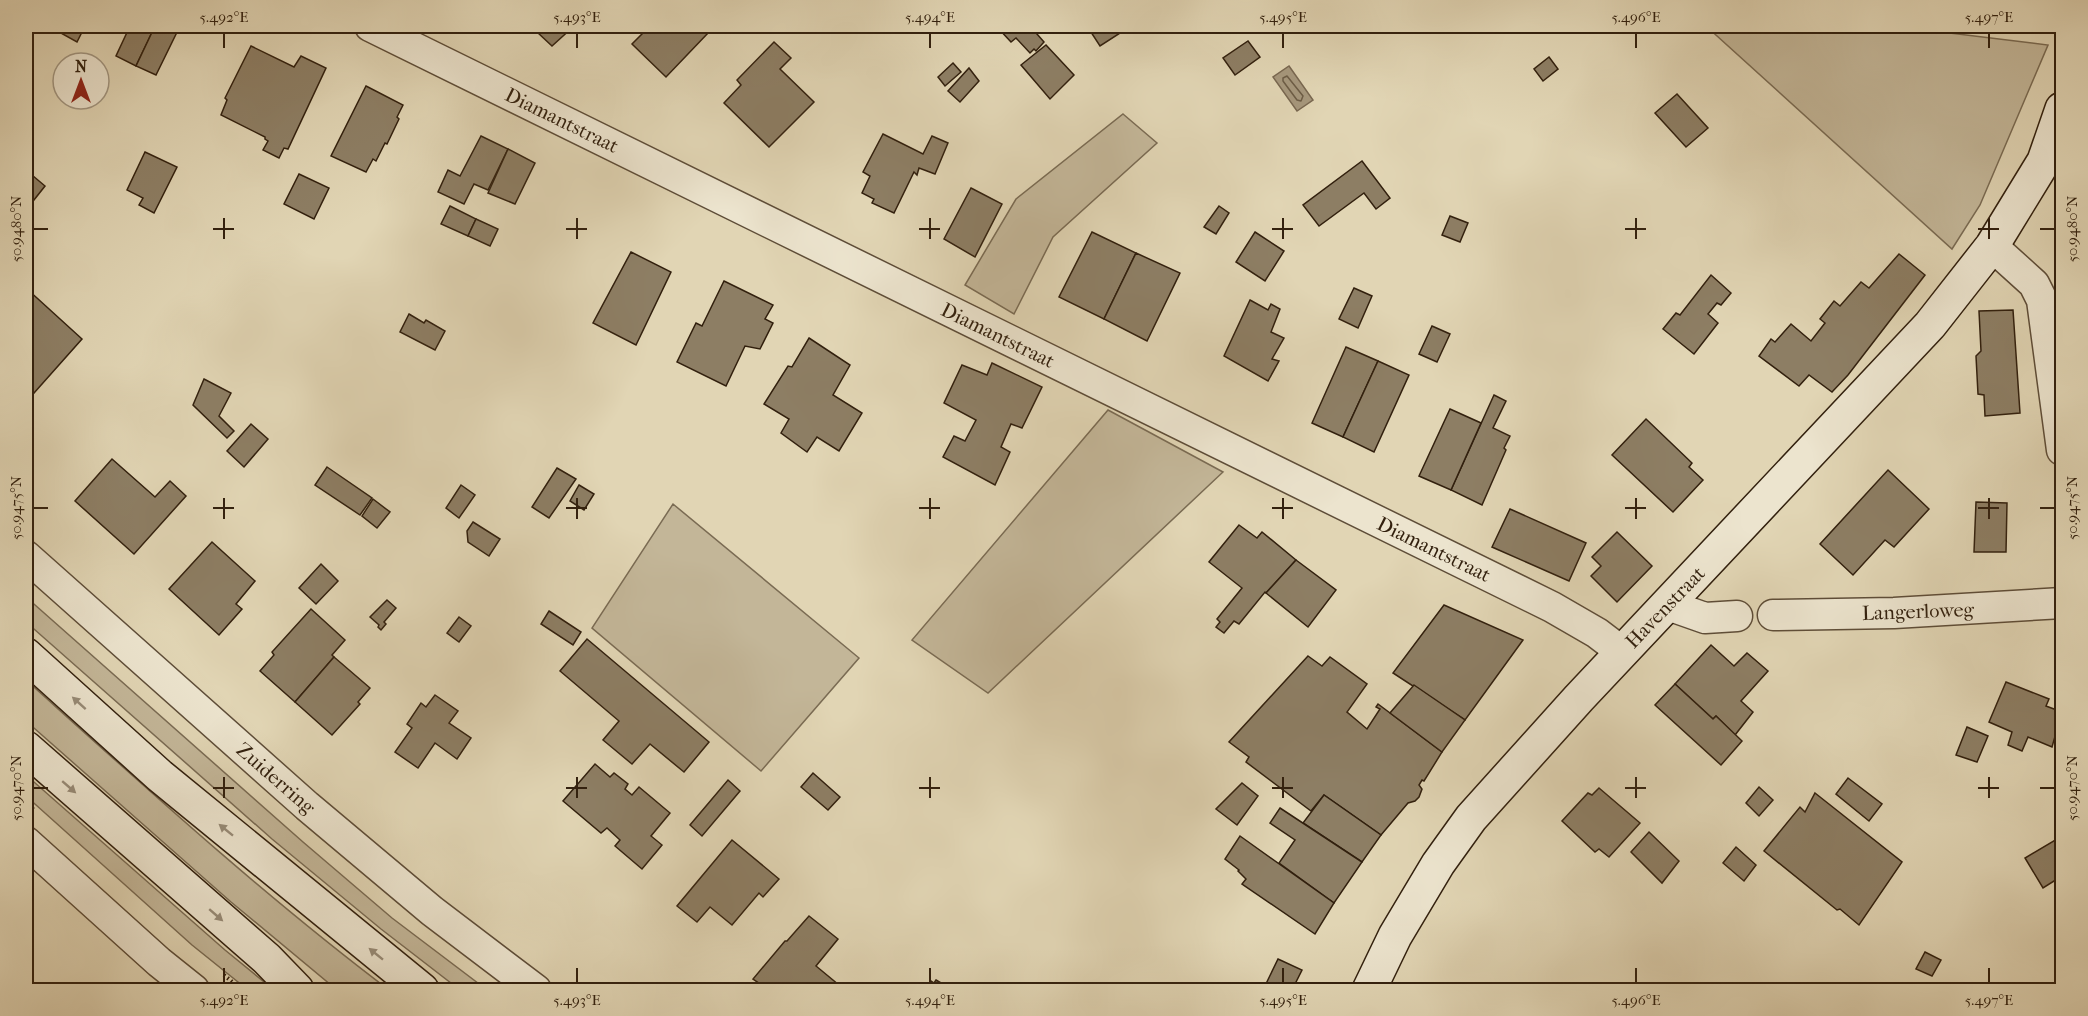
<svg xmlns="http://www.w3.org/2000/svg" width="2088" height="1016" font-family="'IM FELL French Canon',serif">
  <rect width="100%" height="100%" fill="#e1d5b4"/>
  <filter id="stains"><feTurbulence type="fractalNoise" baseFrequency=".00333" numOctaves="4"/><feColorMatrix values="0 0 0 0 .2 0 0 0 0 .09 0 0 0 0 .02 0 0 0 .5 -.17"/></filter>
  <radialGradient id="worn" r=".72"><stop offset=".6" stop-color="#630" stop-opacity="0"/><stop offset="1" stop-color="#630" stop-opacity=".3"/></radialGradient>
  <g fill="#c3b698" stroke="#7a6b53" stroke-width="1.5">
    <polygon points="1706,26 1892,26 2048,45 1980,205 1952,249"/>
    <polygon points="1123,114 1157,143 1053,237 1014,314 965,285 1016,199"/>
    <polygon points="1108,410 1223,472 988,693 912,640"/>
    <polygon points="673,504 859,658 761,771 592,628"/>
    <polygon points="26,597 303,842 392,918 487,990 460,990 381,929 272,839 26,622"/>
    <path d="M 26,680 C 144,786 262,894 389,990 L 337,990 L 231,902 L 26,721 Z"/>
    <polygon points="26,775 225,950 274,990 248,990 192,945 26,796"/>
  </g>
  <polygon fill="#a6977c" stroke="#786750" stroke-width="1.5" points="1289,66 1313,100 1297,111 1273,77"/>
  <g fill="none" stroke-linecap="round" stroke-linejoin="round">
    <polygon stroke="#6c5c45" stroke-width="1.5" points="1287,76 1303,96 1301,101 1297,100 1283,81 1283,78"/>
  </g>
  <g fill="#8d7e64" stroke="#32200e" stroke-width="1.5">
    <polygon points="59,26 85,26 77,42 59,32 62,27"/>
    <polygon points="130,26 155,26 136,66 116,56"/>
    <polygon points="155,26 180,26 156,75 136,66"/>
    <polygon points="534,26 574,26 552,46 537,32 539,30"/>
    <polygon points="650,26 700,26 708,33 666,77 632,44"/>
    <polygon points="1003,26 1030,26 1044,42 1036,51 1034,49 1030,53 1016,38 1011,42 999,29"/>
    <polygon points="1087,26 1131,26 1100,46"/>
    <polygon points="1899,26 1938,26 1937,32 1899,27"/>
    <polygon points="1248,41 1260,57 1235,75 1223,58"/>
    <polygon points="774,42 791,58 780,69 814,102 769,147 724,103 741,85 737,80"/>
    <polygon points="1046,45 1074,75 1050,99 1021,65"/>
    <polygon points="251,46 294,67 301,56 326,68 288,149 284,148 279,158 263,150 268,141 265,139 265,137 221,115 227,100 225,98"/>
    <polygon points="1549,57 1558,69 1543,81 1534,69"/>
    <polygon points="953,63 961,72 945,86 938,77"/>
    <polygon points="969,68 979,81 960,102 948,91"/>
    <polygon points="366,86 403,105 397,117 399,119 387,144 385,143 376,161 373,159 366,172 331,156"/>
    <polygon points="1677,94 1708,128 1686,147 1655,113"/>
    <polygon points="883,134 923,154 932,136 948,143 935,174 919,168 917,175 914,172 894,213 872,203 874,199 862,193 870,176 863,172"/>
    <polygon points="481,136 508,149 488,190 474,184 464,204 438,192 448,170 460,176"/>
    <polygon points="508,149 535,163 515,204 488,193"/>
    <polygon points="145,152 177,167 154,213 139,205 143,198 127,190"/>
    <polygon points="1362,161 1390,198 1376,209 1364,193 1319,226 1303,205"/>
    <polygon points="26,170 45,186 26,210"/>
    <polygon points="299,174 329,188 314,219 284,204"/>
    <polygon points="971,188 1002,204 975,257 944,239"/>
    <polygon points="450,206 476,219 468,236 441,224"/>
    <polygon points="1219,206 1229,213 1216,234 1204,227"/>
    <polygon points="1450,216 1468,223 1460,242 1442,235"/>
    <polygon points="476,219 498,229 490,246 468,236"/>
    <polygon points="1092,232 1136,253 1104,319 1059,297"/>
    <polygon points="1255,232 1284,251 1265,281 1236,262"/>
    <polygon points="631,252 671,272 636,345 593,323"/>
    <polygon points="1136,253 1180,273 1147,341 1104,319"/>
    <polygon points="1899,254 1925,275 1848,375 1832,392 1809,375 1799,386 1759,356 1771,339 1775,342 1791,324 1811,341 1825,323 1820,319 1834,301 1840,306 1861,282 1869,288"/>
    <polygon points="1711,275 1731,293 1721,305 1717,303 1708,314 1718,323 1694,354 1663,329 1676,313 1680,315"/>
    <polygon points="724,281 773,305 765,319 773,323 760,349 745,346 726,386 677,362 696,323 702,326"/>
    <polygon points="26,288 82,339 26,402"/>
    <polygon points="1354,288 1372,296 1358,328 1339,319"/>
    <polygon points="1250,300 1268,310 1271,304 1280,309 1271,332 1284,338 1272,359 1279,361 1268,381 1224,356"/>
    <polygon points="2013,310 2020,413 1985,416 1984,395 1978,394 1976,356 1981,351 1979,311"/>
    <polygon points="409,314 424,323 426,320 445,331 435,350 400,332"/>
    <polygon points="1432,326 1450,334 1437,362 1419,354"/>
    <polygon points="809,338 850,365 833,395 862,413 839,451 817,437 807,452 781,433 789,419 764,404 788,366 792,367"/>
    <polygon points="1346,347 1378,361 1343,437 1312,423"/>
    <polygon points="1378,361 1409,375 1374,452 1343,437"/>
    <polygon points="992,363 1042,387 1022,428 1011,424 1001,447 1010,452 995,485 943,457 954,436 965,441 976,420 944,403 962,365 987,375"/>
    <polygon points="204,379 231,393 219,416 234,431 227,438 193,405"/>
    <polygon points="1494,395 1506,401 1493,428 1510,436 1504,448 1506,450 1482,505 1451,490"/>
    <polygon points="1450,409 1481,423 1451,490 1419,476"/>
    <polygon points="1646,419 1692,463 1689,467 1703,480 1673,512 1612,455"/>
    <polygon points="251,424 268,439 244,467 227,451"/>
    <polygon points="112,459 155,497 170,481 186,496 134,554 75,501"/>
    <polygon points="327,467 372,498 360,515 315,485"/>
    <polygon points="557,468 576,479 549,518 532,507"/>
    <polygon points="1888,470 1929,509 1894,547 1885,540 1853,575 1820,544"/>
    <polygon points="461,485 475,495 459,518 446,508"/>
    <polygon points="579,485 594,494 584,510 570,501"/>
    <polygon points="373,499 390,512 377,528 362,516"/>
    <polygon points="1976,502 2007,503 2006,552 1974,552"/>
    <polygon points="1510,509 1586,543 1569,581 1492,547"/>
    <polygon points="473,522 500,539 489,556 468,542 467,531"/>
    <polygon points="1239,525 1257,538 1262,532 1296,560 1266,593 1265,592 1239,624 1234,621 1224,633 1216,627 1220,622 1217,619 1242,588 1209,562"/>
    <polygon points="1617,532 1652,566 1617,602 1591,576 1601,566 1592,557"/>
    <polygon points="212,542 255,581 236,604 242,609 219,635 169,589"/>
    <polygon points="1296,560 1336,590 1308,627 1266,593"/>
    <polygon points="321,564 338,581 316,604 299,588"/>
    <polygon points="387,600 396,608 384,622 386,624 381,630 378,627 379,625 370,617"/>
    <polygon points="1444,605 1523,640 1465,720 1393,673"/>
    <polygon points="311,609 345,640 332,655 334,657 295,702 260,671 274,655 272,652"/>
    <polygon points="549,611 581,632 573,645 541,624"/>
    <polygon points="459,617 471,626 459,642 447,633"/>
    <polygon points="587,639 709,742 684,772 650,744 632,764 603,740 619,721 560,671"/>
    <polygon points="1711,645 1734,666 1747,653 1768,671 1741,701 1753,712 1735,735 1716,716 1713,719 1675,684"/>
    <polygon points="1308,656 1322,666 1330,657 1367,684 1347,712 1367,729 1380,709 1376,707 1378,704 1442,752 1424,781 1422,780 1419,785 1422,789 1419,797 1415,801 1408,803 1381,835 1324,795 1311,811 1246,762 1249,757 1229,742"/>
    <polygon points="334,657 370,688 358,702 360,704 332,735 295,702"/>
    <polygon points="2006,682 2049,699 2046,706 2062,712 2052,747 2028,737 2022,751 2008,745 2012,732 1989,722"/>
    <polygon points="1675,684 1713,719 1716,716 1742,741 1721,765 1655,705"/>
    <polygon points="1414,685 1465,720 1442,752 1390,713"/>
    <polygon points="435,695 458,711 449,723 471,738 457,759 435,743 418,768 395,752 412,728 407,724 421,703 426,707"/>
    <polygon points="1967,727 1988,736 1977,762 1956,755"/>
    <polygon points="595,764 610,777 614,773 628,784 625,789 632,795 639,787 670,813 651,836 662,845 642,869 615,846 620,840 607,828 601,833 563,801"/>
    <polygon points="813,773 840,797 828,810 801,787"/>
    <polygon points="1848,778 1882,804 1869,821 1836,794"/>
    <polygon points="728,780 740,791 702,836 690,825"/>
    <polygon points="1242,783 1258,796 1237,825 1216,809"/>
    <polygon points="1759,787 1773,800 1759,816 1746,803"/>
    <polygon points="1599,788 1640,823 1609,857 1599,849 1595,852 1562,821 1588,793 1592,795"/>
    <polygon points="1815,793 1902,862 1859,925 1840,909 1837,910 1764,851 1800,807 1805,812"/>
    <polygon points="1324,795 1381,835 1362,862 1303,823"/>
    <polygon points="1280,808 1362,862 1334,903 1279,863 1295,840 1270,823"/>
    <polygon points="1649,832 1679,861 1662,883 1631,852"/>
    <polygon points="1240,836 1334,903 1315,934 1242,884 1246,879 1238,871 1239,870 1225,859"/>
    <polygon points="2062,836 2062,876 2043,888 2025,858"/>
    <polygon points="732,840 779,879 763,897 759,893 732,925 710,907 697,922 677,906"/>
    <polygon points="1736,847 1756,865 1744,881 1723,863"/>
    <polygon points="809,916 838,939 816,966 845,990 769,990 753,979 785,941 787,941"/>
    <polygon points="1925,952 1941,960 1932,976 1916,969"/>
    <polygon points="1278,959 1302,970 1292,990 1263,990"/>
    <polygon points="936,980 941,983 957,990 923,990 931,981 934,983"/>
  </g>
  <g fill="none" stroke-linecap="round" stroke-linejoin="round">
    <g stroke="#5e4d38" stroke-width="33">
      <g id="street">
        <polyline points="370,26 1552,607 1597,633 1622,652"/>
        <polyline points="1992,246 2034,284 2042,300 2062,450"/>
        <polyline points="26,556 307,806 432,911 536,990"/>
        <polyline points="1668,605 1705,618 1737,616"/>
        <polyline points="1773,615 1894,613 2062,603"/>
        <polyline points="26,842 159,962 194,990"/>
      </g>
    </g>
    <g stroke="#32200e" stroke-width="36">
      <g id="secondary">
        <polyline points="26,655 160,776 422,990"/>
        <polyline points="26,748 267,959 297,990"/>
        <polyline points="1369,990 1395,936 1438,864 1471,818 1579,698 1930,325 1992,246 2044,161 2062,109"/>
      </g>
    </g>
    <g stroke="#32200e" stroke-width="4" stroke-dasharray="1.5 3" stroke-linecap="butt">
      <polyline points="26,802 35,811"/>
      <polyline points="224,975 242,990"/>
    </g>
    <use href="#street" stroke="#ece4ce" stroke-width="30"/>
    <use href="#secondary" stroke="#ece4ce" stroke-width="33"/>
  </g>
  <defs><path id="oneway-solid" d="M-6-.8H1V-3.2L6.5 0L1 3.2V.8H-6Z" transform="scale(1.5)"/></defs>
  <g fill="#988c78">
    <use href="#oneway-solid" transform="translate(79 703) rotate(-138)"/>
    <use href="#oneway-solid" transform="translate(69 787) rotate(41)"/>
    <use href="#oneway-solid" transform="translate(226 830) rotate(-141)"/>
    <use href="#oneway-solid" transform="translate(216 915) rotate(41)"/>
    <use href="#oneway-solid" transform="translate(376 954) rotate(-141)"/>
  </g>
  <path fill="none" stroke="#32200e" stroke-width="2" d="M 224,33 L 224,48M 577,33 L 577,48M 930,33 L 930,48M 1283,33 L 1283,48M 1636,33 L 1636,48M 1989,33 L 1989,48M 224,218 L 224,239M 577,218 L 577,239M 930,218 L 930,239M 1283,218 L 1283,239M 1636,218 L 1636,239M 1989,218 L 1989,239M 33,229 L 48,229M 213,229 L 234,229M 566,229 L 587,229M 919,229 L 940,229M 1272,229 L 1293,229M 1625,229 L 1646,229M 1978,229 L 1999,229M 2040,229 L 2055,229M 224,498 L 224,519M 577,498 L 577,519M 930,498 L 930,519M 1283,498 L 1283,519M 1636,498 L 1636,519M 1989,498 L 1989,519M 33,508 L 48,508M 213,508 L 234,508M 566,508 L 587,508M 919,508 L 940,508M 1272,508 L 1293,508M 1625,508 L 1646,508M 1978,508 L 1999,508M 2040,508 L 2055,508M 224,777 L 224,798M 577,777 L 577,798M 930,777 L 930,798M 1283,777 L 1283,798M 1636,777 L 1636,798M 1989,777 L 1989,798M 33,788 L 48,788M 213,788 L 234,788M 566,788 L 587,788M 919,788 L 940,788M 1272,788 L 1293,788M 1625,788 L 1646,788M 1978,788 L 1999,788M 2040,788 L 2055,788M 224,968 L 224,983M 577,968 L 577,983M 930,968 L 930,983M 1283,968 L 1283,983M 1636,968 L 1636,983M 1989,968 L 1989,983"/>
  <g text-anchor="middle" stroke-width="4.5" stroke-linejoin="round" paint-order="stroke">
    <g font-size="20" fill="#32200e" stroke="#ece4ce">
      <text transform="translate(562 120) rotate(26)" y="7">Diamantstraat</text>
      <text transform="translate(998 335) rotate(26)" y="7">Diamantstraat</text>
      <text transform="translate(1434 549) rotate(26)" y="7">Diamantstraat</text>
      <text transform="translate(1665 607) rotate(-46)" y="7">Havenstraat</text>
      <text transform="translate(1918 611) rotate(-2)" y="7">Langerloweg</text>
      <text transform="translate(276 778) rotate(41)" y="7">Zuiderring</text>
    </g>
  </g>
  <rect width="2088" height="1016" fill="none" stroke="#e1d5b4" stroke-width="66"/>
  <g transform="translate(81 81)"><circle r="28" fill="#ece4ce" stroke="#a29681" stroke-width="1.5"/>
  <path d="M0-4.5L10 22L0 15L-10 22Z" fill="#8f2418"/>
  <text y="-9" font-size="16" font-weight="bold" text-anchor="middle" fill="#32200e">N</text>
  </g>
  <rect x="33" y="33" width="2022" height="950" fill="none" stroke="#32200e" stroke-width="2"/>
  <g font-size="15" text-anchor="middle" fill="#32200e">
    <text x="224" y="22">5.492°E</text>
    <text x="577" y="22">5.493°E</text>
    <text x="930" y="22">5.494°E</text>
    <text x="1283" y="22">5.495°E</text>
    <text x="1636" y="22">5.496°E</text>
    <text x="1989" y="22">5.497°E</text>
    <text transform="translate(16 229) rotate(-90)" y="5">50.9480°N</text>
    <text transform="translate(2072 229) rotate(-90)" y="5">50.9480°N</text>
    <text transform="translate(16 508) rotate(-90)" y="5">50.9475°N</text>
    <text transform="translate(2072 508) rotate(-90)" y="5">50.9475°N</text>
    <text transform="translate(16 788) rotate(-90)" y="5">50.9470°N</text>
    <text transform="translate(2072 788) rotate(-90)" y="5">50.9470°N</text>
    <text x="224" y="1005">5.492°E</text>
    <text x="577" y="1005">5.493°E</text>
    <text x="930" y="1005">5.494°E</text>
    <text x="1283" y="1005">5.495°E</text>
    <text x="1636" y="1005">5.496°E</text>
    <text x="1989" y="1005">5.497°E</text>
  </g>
  <rect width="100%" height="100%" filter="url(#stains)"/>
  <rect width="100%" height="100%" fill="url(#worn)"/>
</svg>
